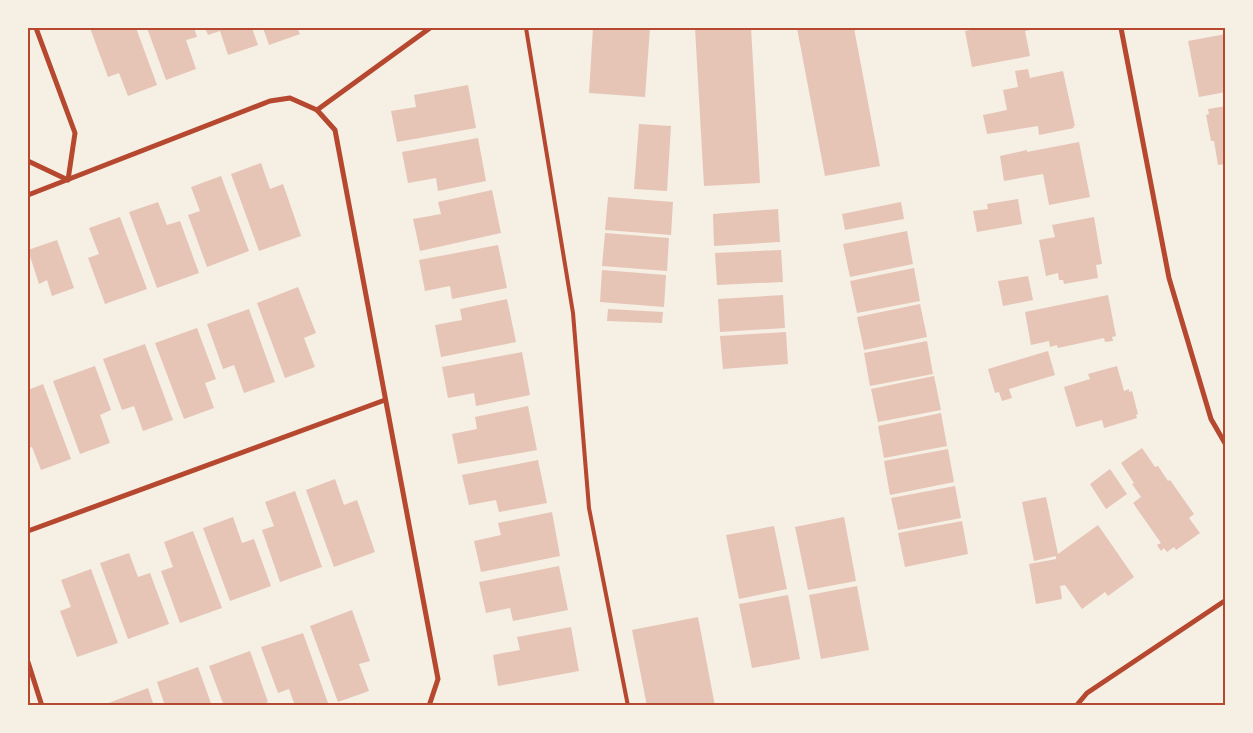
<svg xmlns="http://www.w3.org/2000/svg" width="1253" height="733" font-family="Arial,sans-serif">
  <rect width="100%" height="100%" fill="#f6efe4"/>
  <g fill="#e6c5b7">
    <polygon points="90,28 136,28 157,85 128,96 119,73 108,77"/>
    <polygon points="147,28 194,28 197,37 186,40 196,69 166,80"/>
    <polygon points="205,28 252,28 258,45 228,55 220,31 208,35"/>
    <polygon points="263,28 297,28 300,34 269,45"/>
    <polygon points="593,28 650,28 645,97 589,93"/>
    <polygon points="695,28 751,28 760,183 704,186"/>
    <polygon points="797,28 854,28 880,166 825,176"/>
    <polygon points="982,28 1030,28 1030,30 1025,31 1030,56 972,67 965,31"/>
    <polygon points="1226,34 1226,92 1199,97 1188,41"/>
    <polygon points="1028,69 1030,78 1063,71 1075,126 1073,126 1074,128 1039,135 1038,126 987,134 983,115 1007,110 1003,90 1018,87 1015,71"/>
    <polygon points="468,85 476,128 397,142 391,111 416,107 414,95"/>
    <polygon points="1226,106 1226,164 1218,165 1214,141 1211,141 1206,115 1209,114 1208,109"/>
    <polygon points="639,124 671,126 667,191 634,189"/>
    <polygon points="478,138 486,181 438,191 436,178 408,183 402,152"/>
    <polygon points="1079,142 1090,197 1049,205 1043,174 1004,181 1000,156 1027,150 1027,152"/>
    <polygon points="261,163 270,189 283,184 301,236 259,251 231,174"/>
    <polygon points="221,176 249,251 207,267 188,215 200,211 191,187"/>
    <polygon points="492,190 501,233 420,251 413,219 441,214 438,202"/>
    <polygon points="608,197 673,202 671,235 605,230"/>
    <polygon points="1018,199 1022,224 977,232 973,211 988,209 987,204"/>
    <polygon points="158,202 167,225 180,221 199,273 157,288 129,212"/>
    <polygon points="901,202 904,219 845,230 842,214"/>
    <polygon points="778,209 780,242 714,246 713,214"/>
    <polygon points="120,217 147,289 105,304 88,258 99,254 89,228"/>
    <polygon points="1094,217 1102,264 1096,265 1098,278 1064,284 1063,280 1059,280 1058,273 1046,276 1039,240 1055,237 1052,225"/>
    <polygon points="907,231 913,264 850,277 843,244"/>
    <polygon points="605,233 669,238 667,271 602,266"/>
    <polygon points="57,240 74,288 52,296 47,280 39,284 28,250"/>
    <polygon points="498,245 507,288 452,299 450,286 425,291 419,260"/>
    <polygon points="781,250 783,282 717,285 715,253"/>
    <polygon points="914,268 920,301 857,313 850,281"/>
    <polygon points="602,270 666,275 664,307 600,302"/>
    <polygon points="1028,276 1033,300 1003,306 998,281"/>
    <polygon points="298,287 316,333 304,338 315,367 285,378 257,303"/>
    <polygon points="783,295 785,328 720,332 718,299"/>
    <polygon points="1108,295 1116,336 1112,337 1113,341 1105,342 1104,338 1058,348 1057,345 1050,347 1049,341 1031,345 1025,312"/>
    <polygon points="507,299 516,342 441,357 435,325 462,320 460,309"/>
    <polygon points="920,304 927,337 864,350 857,317"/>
    <polygon points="249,309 275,382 244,393 234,365 223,369 207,324"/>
    <polygon points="608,309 663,312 662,323 607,321"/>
    <polygon points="197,328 216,379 205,383 214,408 184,419 155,343"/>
    <polygon points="786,332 788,364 723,369 720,336"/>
    <polygon points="927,341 933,374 870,386 864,353"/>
    <polygon points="145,344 173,420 143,431 134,406 122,410 103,359"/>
    <polygon points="1048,351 1055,375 1009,389 1012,398 1002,401 999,392 995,393 988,369"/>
    <polygon points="522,352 530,395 476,406 474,393 448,398 442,367"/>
    <polygon points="95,366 111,410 100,415 110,443 80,454 53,381"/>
    <polygon points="1117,366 1124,391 1129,389 1129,392 1132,391 1138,414 1136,415 1137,418 1104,428 1102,420 1076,427 1064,387 1090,379 1088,374"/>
    <polygon points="934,376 941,410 878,422 871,389"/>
    <polygon points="43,384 71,459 41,470 32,447 28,448 28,390"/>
    <polygon points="528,406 537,450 458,464 452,434 477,429 475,417"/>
    <polygon points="941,413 947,446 884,458 878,426"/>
    <polygon points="1142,448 1155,467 1158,466 1168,481 1170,480 1194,514 1189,518 1200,533 1176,550 1174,547 1167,552 1164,548 1161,551 1157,545 1161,543 1133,503 1141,497 1132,484 1134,483 1121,463"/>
    <polygon points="948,449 954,482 890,495 884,461"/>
    <polygon points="538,460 547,503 499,512 496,500 469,505 462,475"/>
    <polygon points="1110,469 1127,494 1106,509 1090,484"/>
    <polygon points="335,479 344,505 357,500 375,552 334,567 306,490"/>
    <polygon points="955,486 961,518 898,530 891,498"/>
    <polygon points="295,491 322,567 280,582 262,530 274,526 265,502"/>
    <polygon points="1046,497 1058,554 1098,525 1134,577 1108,596 1105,592 1082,609 1065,585 1060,586 1062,599 1036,604 1029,564 1056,559 1056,556 1034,561 1022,502"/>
    <polygon points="552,512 560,556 481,572 474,541 501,535 498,523"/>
    <polygon points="233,517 242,543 254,539 271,586 230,601 203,528"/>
    <polygon points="844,517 856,581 808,590 795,527"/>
    <polygon points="962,521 968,554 905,567 898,533"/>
    <polygon points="774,526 787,589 739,599 726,535"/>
    <polygon points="193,531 222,608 180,623 161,571 173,567 164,542"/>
    <polygon points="129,553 138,577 150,573 169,624 128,639 100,563"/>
    <polygon points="559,566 568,610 513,621 510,608 486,613 479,582"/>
    <polygon points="91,569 118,643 77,657 60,611 71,607 61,580"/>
    <polygon points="857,586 869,650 821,659 809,595"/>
    <polygon points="788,595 800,659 752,668 739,604"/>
    <polygon points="352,610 370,661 359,664 369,691 338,702 310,626"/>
    <polygon points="698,617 715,706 647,706 632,630"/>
    <polygon points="571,627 579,671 498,686 493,655 520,650 517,637"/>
    <polygon points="303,633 329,706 295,706 289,689 278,693 261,647"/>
    <polygon points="250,651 268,702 258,706 224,706 209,666"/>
    <polygon points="198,667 212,706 165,706 157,682"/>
    <polygon points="148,688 154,706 107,706 106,704"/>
  </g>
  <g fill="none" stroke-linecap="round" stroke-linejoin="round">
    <polyline stroke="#b5482f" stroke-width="4" points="526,28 573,313 589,508 628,706"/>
    <g stroke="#b5482f" stroke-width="5">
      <polyline points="1121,28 1169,278 1211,419 1226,445"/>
      <polyline points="317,110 430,28"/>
      <polyline points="28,161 68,180 75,133 36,28"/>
      <polyline points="28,195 270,101 290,98 317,110 335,130 438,679 429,706"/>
      <polyline points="28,531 385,400"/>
      <polyline points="28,662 42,706"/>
      <polyline points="1076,706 1087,693 1226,600"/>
    </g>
  </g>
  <rect width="1253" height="733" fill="none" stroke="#f6efe4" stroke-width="58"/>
  <rect x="29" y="29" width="1195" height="675" fill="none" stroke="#b5482f" stroke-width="2"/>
</svg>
